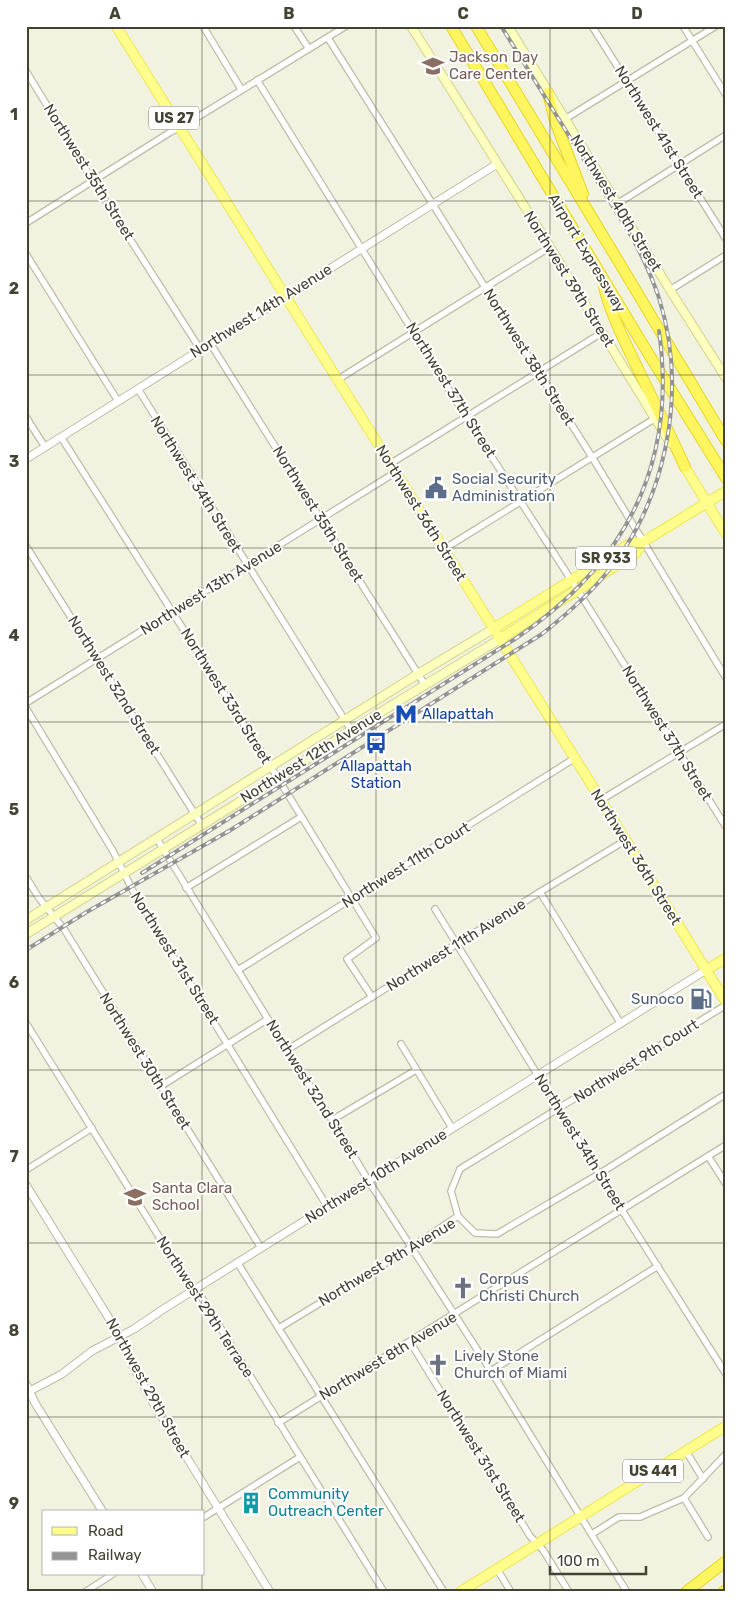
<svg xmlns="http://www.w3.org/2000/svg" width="752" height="1618" font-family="Rubik,sans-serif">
  <rect width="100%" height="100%" fill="#f2f2e1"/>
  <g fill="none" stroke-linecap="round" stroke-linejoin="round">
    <g stroke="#bebca4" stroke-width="8">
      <g id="minor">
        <polyline points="203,26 241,89"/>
        <polyline points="294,26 309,49"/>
        <polyline points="592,26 726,239"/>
        <polyline points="683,26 726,95"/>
        <polyline points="328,38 592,457 726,678"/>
        <polyline points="26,71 93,181 200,349"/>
        <polyline points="257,80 466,417 577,589 726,827"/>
        <polyline points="565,119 716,26"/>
        <polyline points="617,204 726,135"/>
        <polyline points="26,223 169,133 193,120 346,26"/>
        <polyline points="26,254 118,401"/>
        <polyline points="670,290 726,255"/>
        <polyline points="210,343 425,685"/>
        <polyline points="337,380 550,247"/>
        <polyline points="138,389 351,730"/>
        <polyline points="26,417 45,447"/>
        <polyline points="61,437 271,767 376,938 347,959 372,997"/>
        <polyline points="390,464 603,332"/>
        <polyline points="26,546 201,824"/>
        <polyline points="444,549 654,419"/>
        <polyline points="26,703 396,472"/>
        <polyline points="26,708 113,851 133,891 327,1206"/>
        <polyline points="601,800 726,724"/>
        <polyline points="157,839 287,1050 332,1120 368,1180 491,1371 627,1592"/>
        <polyline points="26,877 39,898 64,929 261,1248"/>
        <polyline points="186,888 301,817"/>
        <polyline points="540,892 621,1024"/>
        <polyline points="435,909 599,1174 726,1374"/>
        <polyline points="238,970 575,758"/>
        <polyline points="26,1023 186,1280 202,1298 384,1592"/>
        <polyline points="401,1044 452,1128"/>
        <polyline points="287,1050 540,892 626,840"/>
        <polyline points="161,1086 268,1019"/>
        <polyline points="332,1120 416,1070"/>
        <polyline points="708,1156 726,1184"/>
        <polyline points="26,1170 92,1128"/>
        <polyline points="458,1216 451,1191 460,1169 726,1005"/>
        <polyline points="458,1216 475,1233 497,1234 599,1174 726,1094"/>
        <polyline points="237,1262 444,1592"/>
        <polyline points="279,1328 412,1247 458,1216"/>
        <polyline points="410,1342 530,1536 543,1550 569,1592"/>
        <polyline points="491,1371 658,1266"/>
        <polyline points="278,1423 726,1145"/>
        <polyline points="686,1451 703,1479"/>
        <polyline points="684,1498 708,1537"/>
        <polyline points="204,1517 300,1457"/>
        <polyline points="592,1534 619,1517 640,1517 684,1498 726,1454"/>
        <polyline points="497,1569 511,1592"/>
        <polyline points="85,1592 113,1574"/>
      </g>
    </g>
    <g stroke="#bebca4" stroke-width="9">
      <g id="tertiary">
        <polyline points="26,459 497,164"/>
        <polyline points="26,1185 120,1336 134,1368 155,1406 270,1592"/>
        <polyline points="26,1384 35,1403 103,1512"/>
        <polyline points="26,1393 62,1374 92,1351 134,1329 165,1308 706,970"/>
        <polyline points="142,1574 153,1592"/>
      </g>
    </g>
    <g stroke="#d1d28b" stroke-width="10">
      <g id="secondary">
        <polyline points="411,26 550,247 670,443"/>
        <polyline points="508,26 670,290 726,378"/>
        <polyline points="26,920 418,674 493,629"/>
        <polyline points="26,934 278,778 345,734 500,639"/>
      </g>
    </g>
    <g stroke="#ece856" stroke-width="11">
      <g id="primary">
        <polyline points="116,26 586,776 726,1002"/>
        <polyline points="685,467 726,534"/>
        <polyline points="493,629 631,543 643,542"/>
        <polyline points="500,639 636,553 643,542 726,491"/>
        <polyline points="706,970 726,958"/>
        <polyline points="460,1592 726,1426"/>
      </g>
    </g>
    <g stroke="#e8d625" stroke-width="12">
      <g id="motorway">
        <polyline points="451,26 648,353 726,478"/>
        <polyline points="476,26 620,264 726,441"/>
        <polyline points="548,93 555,121 583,194"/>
        <path d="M 604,287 C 611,315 625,342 638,369 C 654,402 670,434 685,467"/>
        <polyline points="686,1592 726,1561"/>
        <polyline points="723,1592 726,1590"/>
      </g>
    </g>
    <use href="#minor" stroke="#fff" stroke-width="5.5"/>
    <use href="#tertiary" stroke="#fff" stroke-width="7"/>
    <use href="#secondary" stroke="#fdffbe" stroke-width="8"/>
    <use href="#primary" stroke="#fffe8d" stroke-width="9"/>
    <use href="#motorway" stroke="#fff65f" stroke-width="10"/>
    <g stroke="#939393" stroke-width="4">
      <g id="rail">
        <path d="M 142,873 L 515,639 C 625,565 678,464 659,331"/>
        <path d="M 26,950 L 85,913 L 229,831 L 542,634 C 562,618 581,602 598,583 C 666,508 689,394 659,298 C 652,277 643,258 633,239 L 501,26"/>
      </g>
    </g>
    <use href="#rail" stroke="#fff" stroke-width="2" stroke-dasharray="5.5" stroke-linecap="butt"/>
  </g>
  <path fill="none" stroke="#444232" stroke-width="1" stroke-opacity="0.55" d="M 202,26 L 202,1512M 376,26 L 376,1592M 550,26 L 550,1592M 26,201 L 726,201M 26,375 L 726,375M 26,548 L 726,548M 26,722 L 726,722M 26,896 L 726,896M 26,1070 L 726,1070M 26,1243 L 726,1243M 26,1417 L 726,1417M 202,1574 L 202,1592"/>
  <defs>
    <g id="school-bare" transform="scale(1.725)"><path d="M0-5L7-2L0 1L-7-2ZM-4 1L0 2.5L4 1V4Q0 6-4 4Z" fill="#8d6e63" stroke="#fff" stroke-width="2.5" paint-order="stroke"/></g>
    <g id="civic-bare" transform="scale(1.725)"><path d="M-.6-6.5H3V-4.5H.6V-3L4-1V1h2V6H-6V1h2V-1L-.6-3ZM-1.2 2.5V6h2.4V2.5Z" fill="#5c6f8a" stroke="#fff" stroke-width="2.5" paint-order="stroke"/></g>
    <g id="metro-bare" transform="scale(1.725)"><path d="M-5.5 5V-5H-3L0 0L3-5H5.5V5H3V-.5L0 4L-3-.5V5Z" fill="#1a4fb4" stroke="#fff" stroke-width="2.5" paint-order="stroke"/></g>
    <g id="bus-bare" transform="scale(1.725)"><path d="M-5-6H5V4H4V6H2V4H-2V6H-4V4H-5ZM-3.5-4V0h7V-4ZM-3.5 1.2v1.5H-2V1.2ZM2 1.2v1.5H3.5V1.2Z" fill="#1a4fb4" stroke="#fff" stroke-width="2.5" paint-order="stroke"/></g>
    <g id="fuel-bare" transform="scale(1.725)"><path d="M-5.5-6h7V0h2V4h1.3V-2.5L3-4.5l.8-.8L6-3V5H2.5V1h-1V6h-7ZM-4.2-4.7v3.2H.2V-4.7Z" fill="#5c6f8a" stroke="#fff" stroke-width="2.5" paint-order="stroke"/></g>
    <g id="church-bare" transform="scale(1.725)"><path d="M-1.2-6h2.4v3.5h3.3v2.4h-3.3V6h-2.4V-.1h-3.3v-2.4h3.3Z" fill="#6b7280" stroke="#fff" stroke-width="2.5" paint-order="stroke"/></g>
    <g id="building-bare" transform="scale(1.725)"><path d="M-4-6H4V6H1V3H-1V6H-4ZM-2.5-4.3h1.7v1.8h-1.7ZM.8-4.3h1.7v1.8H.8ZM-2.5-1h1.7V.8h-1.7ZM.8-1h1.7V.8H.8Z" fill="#0f9aa8" stroke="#fff" stroke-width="2.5" paint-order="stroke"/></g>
  </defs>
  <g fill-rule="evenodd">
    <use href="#school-bare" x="433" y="66"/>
    <use href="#civic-bare" x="436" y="488"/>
    <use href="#metro-bare" x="406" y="714"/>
    <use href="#bus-bare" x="376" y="743"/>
    <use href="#fuel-bare" x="701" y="999"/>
    <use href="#school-bare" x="135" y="1197"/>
    <use href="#church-bare" x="463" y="1288"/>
    <use href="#church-bare" x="438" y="1365"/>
    <use href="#building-bare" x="251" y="1503"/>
  </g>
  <g text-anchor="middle" stroke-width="4" stroke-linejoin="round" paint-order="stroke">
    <g fill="#fff" stroke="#7c7b70" stroke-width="1">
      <rect x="149" y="106.5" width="50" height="23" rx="4"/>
      <rect x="576" y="546.5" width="60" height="23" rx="4"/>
      <rect x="623" y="1459.5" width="60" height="23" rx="4"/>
    </g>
    <g font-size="14" font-weight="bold" fill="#444232">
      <text x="174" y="123">US 27</text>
      <text x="606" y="563">SR 933</text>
      <text x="653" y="1476">US 441</text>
    </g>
    <g font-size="15" fill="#785e54" stroke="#fff" text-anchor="start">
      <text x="449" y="62">Jackson Day<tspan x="449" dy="17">Care Center</tspan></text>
      <text x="152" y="1193">Santa Clara<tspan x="152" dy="17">School</tspan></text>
    </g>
    <g font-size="15" fill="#444232" stroke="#fff">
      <text transform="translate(659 132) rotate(58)" y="5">Northwest 41st Street</text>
      <text transform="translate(89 172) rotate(58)" y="5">Northwest 35th Street</text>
      <text transform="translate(616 203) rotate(58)" y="5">Northwest 40th Street</text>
      <text transform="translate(587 253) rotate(59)" y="5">Airport Expressway</text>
      <text transform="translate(569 279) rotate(58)" y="5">Northwest 39th Street</text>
      <text transform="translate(261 311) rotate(-32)" y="5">Northwest 14th Avenue</text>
      <text transform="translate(529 357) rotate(58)" y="5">Northwest 38th Street</text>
      <text transform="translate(451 390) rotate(58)" y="5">Northwest 37th Street</text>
      <text transform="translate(196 484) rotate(58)" y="5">Northwest 34th Street</text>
      <text transform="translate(421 513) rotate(58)" y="5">Northwest 36th Street</text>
      <text transform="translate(318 514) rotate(58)" y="5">Northwest 35th Street</text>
      <text transform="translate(211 588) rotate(-32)" y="5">Northwest 13th Avenue</text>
      <text transform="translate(114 685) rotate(58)" y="5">Northwest 32nd Street</text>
      <text transform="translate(226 696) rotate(58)" y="5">Northwest 33rd Street</text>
      <text transform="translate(667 733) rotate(58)" y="5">Northwest 37th Street</text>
      <text transform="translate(311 756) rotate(-32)" y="5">Northwest 12th Avenue</text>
      <text transform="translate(636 857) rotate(58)" y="5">Northwest 36th Street</text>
      <text transform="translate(406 865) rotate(-32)" y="5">Northwest 11th Court</text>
      <text transform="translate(456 945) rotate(-32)" y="5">Northwest 11th Avenue</text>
      <text transform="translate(175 958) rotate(58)" y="5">Northwest 31st Street</text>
      <text transform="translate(145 1061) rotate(58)" y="5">Northwest 30th Street</text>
      <text transform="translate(636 1061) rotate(-32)" y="5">Northwest 9th Court</text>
      <text transform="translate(312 1089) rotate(58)" y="5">Northwest 32nd Street</text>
      <text transform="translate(580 1142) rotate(58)" y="5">Northwest 34th Street</text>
      <text transform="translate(376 1176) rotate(-32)" y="5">Northwest 10th Avenue</text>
      <text transform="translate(387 1262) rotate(-31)" y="5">Northwest 9th Avenue</text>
      <text transform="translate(205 1307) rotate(57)" y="5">Northwest 29th Terrace</text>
      <text transform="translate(388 1356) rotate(-31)" y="5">Northwest 8th Avenue</text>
      <text transform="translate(148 1388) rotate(61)" y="5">Northwest 29th Street</text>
      <text transform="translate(481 1456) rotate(58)" y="5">Northwest 31st Street</text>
    </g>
    <g font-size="15" fill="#4e5e75" stroke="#fff" text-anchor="start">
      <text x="452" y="484">Social Security<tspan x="452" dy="17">Administration</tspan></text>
      <text x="684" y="1004" text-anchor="end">Sunoco</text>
    </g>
    <g font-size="15" fill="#164399" stroke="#fff" text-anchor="start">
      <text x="422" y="719">Allapattah</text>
      <text x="376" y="771" text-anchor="middle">Allapattah<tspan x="376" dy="17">Station</tspan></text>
    </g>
    <g font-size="15" fill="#5b616d" stroke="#fff" text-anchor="start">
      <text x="479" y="1284">Corpus<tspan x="479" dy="17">Christi Church</tspan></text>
      <text x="454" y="1361">Lively Stone<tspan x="454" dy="17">Church of Miami</tspan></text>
    </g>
    <g font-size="15" fill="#0d838f" stroke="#fff" text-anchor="start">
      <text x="268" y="1499">Community<tspan x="268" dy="17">Outreach Center</tspan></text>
    </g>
  </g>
  <rect width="752" height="1618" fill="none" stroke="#ffffff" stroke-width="55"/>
  <rect x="42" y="1510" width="162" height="65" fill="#ffffff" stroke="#b4b3ad"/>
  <rect x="52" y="1527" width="25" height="8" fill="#fffe8d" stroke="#b4b3ad"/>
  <text x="88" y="1536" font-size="15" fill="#444232">Road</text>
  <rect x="52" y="1552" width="25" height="8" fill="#939393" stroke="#b4b3ad"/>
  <text x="88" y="1560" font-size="15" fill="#444232">Railway</text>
  <path d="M550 1566v8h96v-8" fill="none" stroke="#444232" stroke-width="2.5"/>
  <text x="557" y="1566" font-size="15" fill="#444232" stroke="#ffffff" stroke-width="4" paint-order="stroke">100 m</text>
  <rect x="28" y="28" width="696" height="1562" fill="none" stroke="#444232" stroke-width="2"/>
  <g font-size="16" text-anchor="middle" font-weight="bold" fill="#444232">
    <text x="115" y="19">A</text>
    <text x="289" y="19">B</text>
    <text x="463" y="19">C</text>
    <text x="637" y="19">D</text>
    <text x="14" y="120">1</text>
    <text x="14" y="294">2</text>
    <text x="14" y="467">3</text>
    <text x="14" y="641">4</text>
    <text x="14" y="815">5</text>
    <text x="14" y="988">6</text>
    <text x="14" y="1162">7</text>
    <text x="14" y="1336">8</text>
    <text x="14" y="1509">9</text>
  </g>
</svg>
